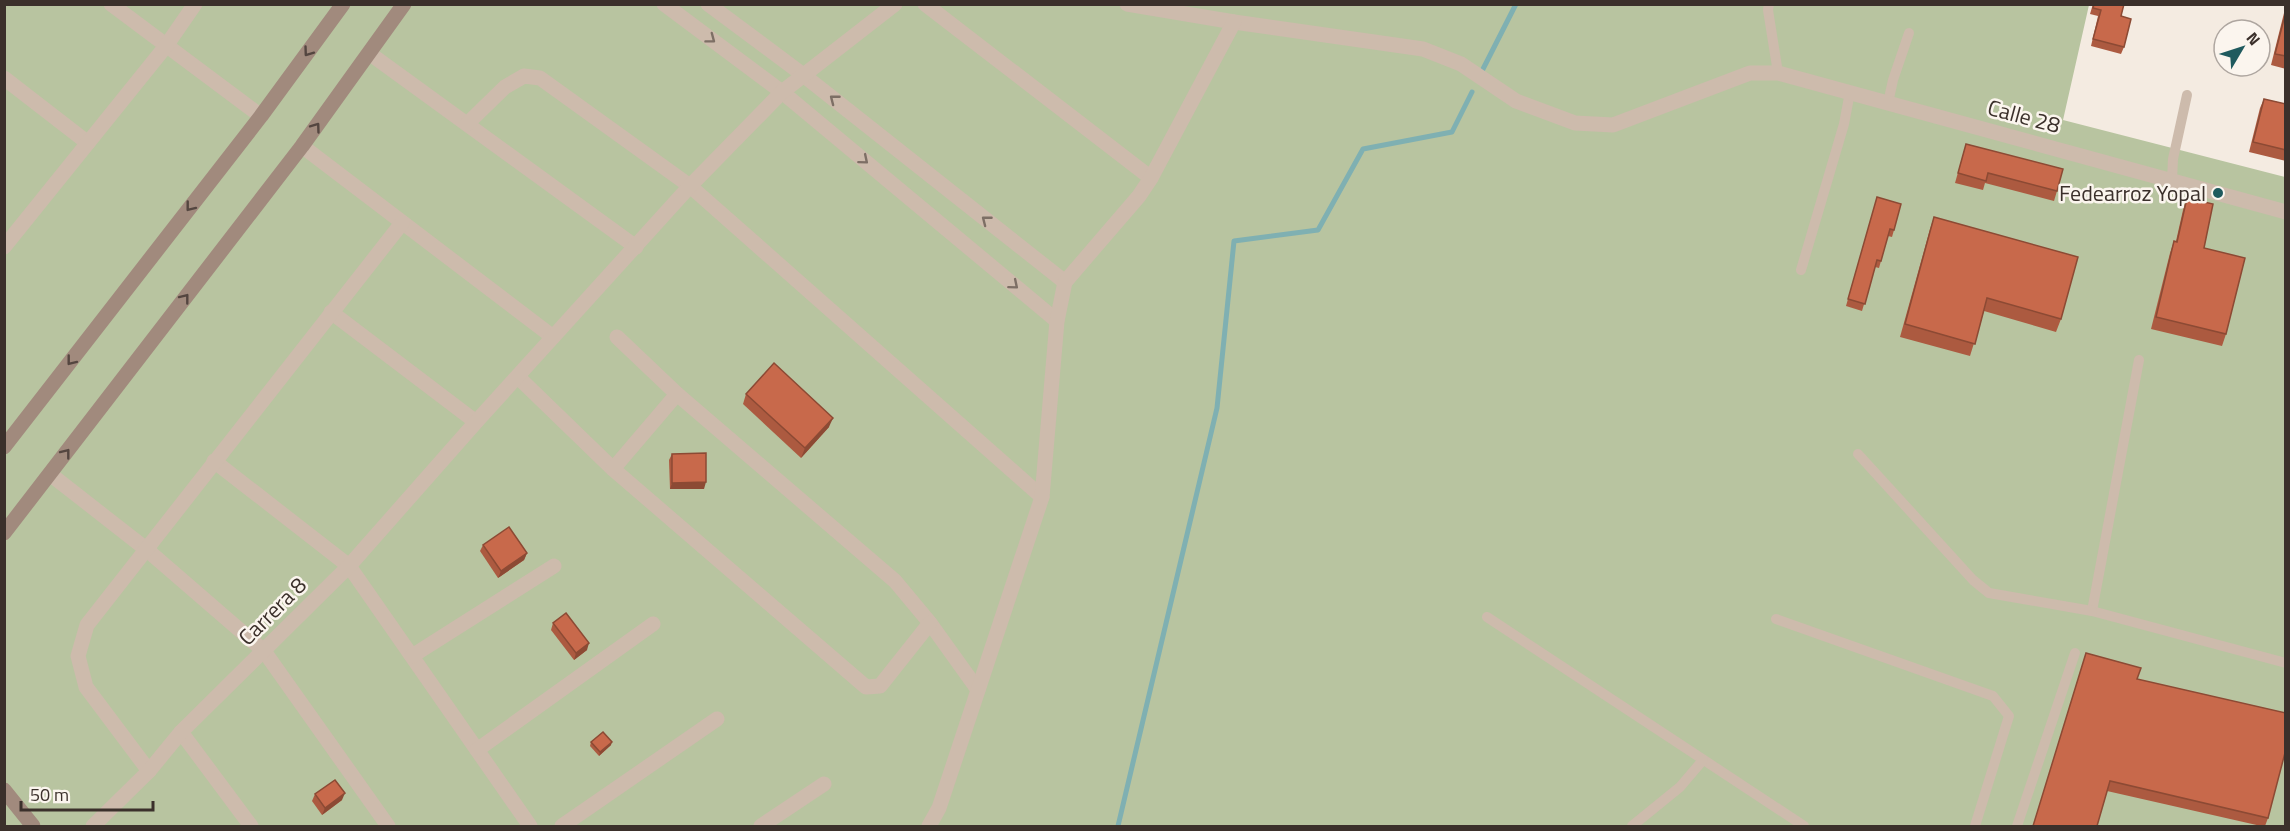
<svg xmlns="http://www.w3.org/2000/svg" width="2290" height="831" font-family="'Titillium Web',sans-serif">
  <rect width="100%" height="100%" fill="#f4ebe1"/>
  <polygon fill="#b8c4a0" points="5,5 2089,5 2063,120 2285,177 2285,826 5,826"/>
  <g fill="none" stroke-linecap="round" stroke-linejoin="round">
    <g stroke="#7fb0b2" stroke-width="5">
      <polyline points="1482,71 1516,4"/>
      <polyline points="1118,826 1217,408 1234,241 1318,230 1363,149 1452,132 1472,92"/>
    </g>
    <g stroke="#cdbbac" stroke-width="10">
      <polyline points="1769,4 1768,10 1778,73"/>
      <polyline points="1888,103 1893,80 1909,33"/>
      <polyline points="2172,180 2173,159 2187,95"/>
      <polyline points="1801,270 1844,124 1850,92"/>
      <polyline points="2139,360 2092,611 2286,663"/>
      <polyline points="1858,454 1973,580 1989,593 2092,611"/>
      <polyline points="1487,617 1804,826"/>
      <polyline points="1776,619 1993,696 2009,716 1975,826"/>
      <polyline points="1632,826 1680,787 1703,760"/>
      <polyline points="2017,826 2075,653"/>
    </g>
    <g stroke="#cdbbac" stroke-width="15">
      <polyline points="111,4 261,116"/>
      <polyline points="664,4 782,92 1057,321"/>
      <polyline points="708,4 802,74 1065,282"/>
      <polyline points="925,4 1151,178"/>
      <polyline points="1127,4 1234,22 1423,49 1461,64 1516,101 1575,123 1613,125 1750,73 1778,73 2286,212"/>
      <polyline points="369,53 636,247"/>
      <polyline points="4,78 88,143"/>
      <polyline points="467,124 505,87 524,76 540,78 690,186 1042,497"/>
      <polyline points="302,146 553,337"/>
      <polyline points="4,247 166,46 195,4"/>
      <polyline points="331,312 476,422"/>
      <polyline points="617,337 677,394 895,581 930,623 978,690"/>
      <polyline points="518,377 613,469 866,687 880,686 930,623"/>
      <polyline points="214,461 349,566 530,826"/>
      <polyline points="613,469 677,394"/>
      <polyline points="50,474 146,549 264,651 388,826"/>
      <polyline points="412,656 554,566"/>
      <polyline points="181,732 251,826"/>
      <polyline points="477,750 653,624"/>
      <polyline points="149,771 86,687 78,656 87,625 402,223"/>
      <polyline points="93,826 149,771 181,732 349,566 476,422 690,186 782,92 895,4"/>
      <polyline points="562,826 717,719"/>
      <polyline points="761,826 824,784"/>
      <polyline points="929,826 939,808 1042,497 1057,321 1065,282 1139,196 1151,178 1234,22"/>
    </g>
    <g stroke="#a18a7d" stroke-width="15">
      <polyline points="4,447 261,116 343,4"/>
      <polyline points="4,533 302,146 404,4"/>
      <polyline points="4,790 33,826"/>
    </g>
  </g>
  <g fill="#ac5a40">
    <polygon points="2093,4 2124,4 2121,16 2124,47 2121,54 2091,46 2098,16 2090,14"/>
    <polygon points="2286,5 2286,69 2271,65"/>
    <polygon points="2264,99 2286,104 2286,161 2249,152 2260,108"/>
    <polygon points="1966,144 2057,191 2054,201 1985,183 1983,190 1955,183"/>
    <polygon points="1877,197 1894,230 1892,237 1888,236 1879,268 1875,267 1862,311 1846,306"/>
    <polygon points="2187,198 2204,248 2226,334 2222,346 2151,329 2170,253 2174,241 2176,241 2183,210"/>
    <polygon points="1934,217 2061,319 2056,332 1984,311 1970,356 1900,337 1930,229"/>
    <polygon points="746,394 829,427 801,458 743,404"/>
    <polygon points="672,454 704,489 670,489 669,460"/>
    <polygon points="483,545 527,553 524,560 498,578 480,551"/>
    <polygon points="553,623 587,650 574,660 551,630"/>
    <polygon points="2086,653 2137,679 2268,818 2265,826 2261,826 2107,791 2097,826 2033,826"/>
    <polygon points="591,742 611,745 599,756 590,746"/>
    <polygon points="315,794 342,800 322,815 312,801"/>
  </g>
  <g fill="#8c4a34">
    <polygon points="833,418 829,427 801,458 805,448"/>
    <polygon points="706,482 704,489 670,489 672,483"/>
    <polygon points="527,553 524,560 498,578 501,571"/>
    <polygon points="589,643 587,650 574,660 576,653"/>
    <polygon points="612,742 611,745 599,756 600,752"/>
    <polygon points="345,793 342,800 322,815 325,808"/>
  </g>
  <g fill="#c8694b" stroke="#8c4a34" stroke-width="1.5">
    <polygon points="2094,4 2124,4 2121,16 2131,19 2124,47 2093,39 2101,10 2093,8"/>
    <polygon points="2286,11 2286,56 2275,54"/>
    <polygon points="2264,99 2286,104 2286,150 2253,142"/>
    <polygon points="1966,144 2063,169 2057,191 1988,173 1986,181 1958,173"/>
    <polygon points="1877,197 1901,204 1894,230 1890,229 1881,261 1877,260 1865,304 1848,299"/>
    <polygon points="2187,198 2213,204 2204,248 2245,258 2226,334 2156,317 2174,241 2177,242"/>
    <polygon points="1934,217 2078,257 2061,319 1987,298 1975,344 1905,324"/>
    <polygon points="774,363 833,418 805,448 746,394"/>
    <polygon points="706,453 706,482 672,483 672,454"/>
    <polygon points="509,527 527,553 501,571 483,545"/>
    <polygon points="566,613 589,643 576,653 553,623"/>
    <polygon points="2086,653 2141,668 2137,679 2286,713 2286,749 2268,818 2110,781 2097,826 2033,826"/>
    <polygon points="603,732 612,742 600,752 591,742"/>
    <polygon points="335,780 345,793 325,808 315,794"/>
  </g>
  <defs><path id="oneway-chevron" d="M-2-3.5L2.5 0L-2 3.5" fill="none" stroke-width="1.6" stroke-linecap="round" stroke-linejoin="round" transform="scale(1.5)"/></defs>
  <g stroke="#7d6f65">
    <use href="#oneway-chevron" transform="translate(711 39) rotate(37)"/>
    <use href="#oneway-chevron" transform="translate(834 99) rotate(-142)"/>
    <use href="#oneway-chevron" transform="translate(864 160) rotate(40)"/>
    <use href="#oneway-chevron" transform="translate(986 220) rotate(-142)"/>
    <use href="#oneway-chevron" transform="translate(1014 285) rotate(40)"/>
  </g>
  <g stroke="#544640">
    <use href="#oneway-chevron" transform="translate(308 52) rotate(126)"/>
    <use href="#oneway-chevron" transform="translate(316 127) rotate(-54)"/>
    <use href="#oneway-chevron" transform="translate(190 207) rotate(128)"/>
    <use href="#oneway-chevron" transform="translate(185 298) rotate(-52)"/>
    <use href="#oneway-chevron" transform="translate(71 361) rotate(128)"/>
    <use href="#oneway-chevron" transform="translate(66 453) rotate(-52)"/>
  </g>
  <circle fill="#1f5a5e" stroke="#fbf5ee" stroke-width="2" cx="2218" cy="193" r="6"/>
  <g text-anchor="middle" stroke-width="5" stroke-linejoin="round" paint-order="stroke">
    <g font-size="22" fill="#3b302b" stroke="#fbf5ee">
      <text transform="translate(2024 116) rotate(15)" y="8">Calle 28</text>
      <text transform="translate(272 611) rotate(-45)" y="8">Carrera 8</text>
    </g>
    <g font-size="22" fill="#3b302b" stroke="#fbf5ee" text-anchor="end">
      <text x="2206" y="201">Fedearroz Yopal</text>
    </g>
  </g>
  <rect width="2290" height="831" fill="none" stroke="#3b302b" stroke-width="12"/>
  <g transform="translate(2242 48) rotate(51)"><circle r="28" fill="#fbf5ee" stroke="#aea6a0" stroke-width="1.5"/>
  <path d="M0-4.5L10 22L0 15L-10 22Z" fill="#1f5a5e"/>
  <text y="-9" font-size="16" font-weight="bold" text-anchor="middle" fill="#3b302b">N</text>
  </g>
  <path d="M21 801v9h132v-9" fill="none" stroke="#3b302b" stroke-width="3"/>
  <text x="30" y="801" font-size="18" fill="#3b302b" stroke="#fbf5ee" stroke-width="4.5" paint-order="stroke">50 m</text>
</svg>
